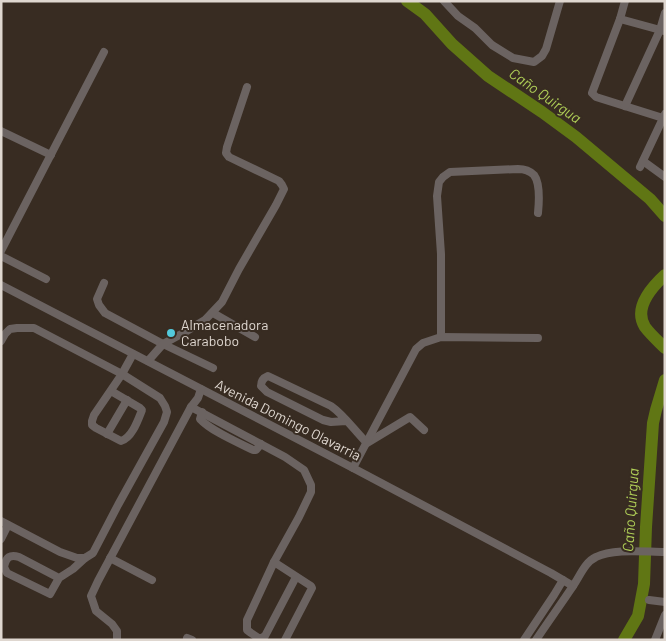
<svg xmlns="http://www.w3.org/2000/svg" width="666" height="641" font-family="Barlow,sans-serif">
  <rect width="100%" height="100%" fill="#382c22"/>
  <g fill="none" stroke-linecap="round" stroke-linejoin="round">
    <g stroke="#607614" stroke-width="12">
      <polyline points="407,1 425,14 452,44 488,76 542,112 576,137 650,199 665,216"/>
      <path d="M 665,275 C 652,287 633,308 645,327 C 651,335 658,341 665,348"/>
      <polyline points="624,640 638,616 644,584 646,527 653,423 656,410 665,380"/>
    </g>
    <g stroke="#6b6361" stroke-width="8">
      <polyline points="444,1 458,16 475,28 492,45 513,58 534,62 542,56 546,49 560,1"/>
      <polyline points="625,1 620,19 592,93 596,97 663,118"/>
      <polyline points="620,19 664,31"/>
      <polyline points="625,106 660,30 665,13"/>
      <polyline points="1,131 51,155"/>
      <polyline points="643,161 665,177"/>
      <polyline points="640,167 665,114"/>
      <polyline points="1,251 104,52"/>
      <polyline points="1,256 46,279"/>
      <polyline points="104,283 97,299 99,305 105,313 163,344 213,368"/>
      <polyline points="1,285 353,468 551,573 573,586"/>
      <polyline points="213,313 255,337"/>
      <path d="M 441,337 L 441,254 L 437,196 L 439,182 L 443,177 L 450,172 L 518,169 C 523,169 530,171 534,175 C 540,183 539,203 538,213"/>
      <polyline points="1,341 5,334 10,329 17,328 34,328 122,374 160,398 165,406 167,412 164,422 118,505 93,553 85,558 77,558 60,552 1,521"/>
      <polyline points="148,361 163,344 185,332 205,320 222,302 239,269 276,205 284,189 282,185 279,181 229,157 226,153 227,147 247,87"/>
      <path d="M 111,391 L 140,408 L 142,410 C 138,420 132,438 121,441 L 96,428 L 92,425 L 92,421 L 94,415 L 122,374 L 133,354"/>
      <polyline points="191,407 285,457 304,470 311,485 311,492 299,517 274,562 247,620 247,630 251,633 260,639 265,636 296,577"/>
      <path d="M 202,412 L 200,419 C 211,431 237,442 253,450 L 256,450 L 261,444"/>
      <path d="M 346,421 L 331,422 L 323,420 L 267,392 L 261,386 C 261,381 263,378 268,376 L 331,406 C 344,415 355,431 367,443 L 410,417 L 424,430"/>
      <polyline points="107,434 127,400"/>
      <polyline points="353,468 416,349 423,343 441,337 538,338"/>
      <polyline points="1,539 8,525"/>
      <polyline points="110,558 152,580"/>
      <polyline points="274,562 311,586 312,588 285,640"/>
      <path d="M 59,578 L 19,557 C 10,554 6,557 4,567 L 7,573 L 50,594 L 59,578 L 73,569 L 85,558"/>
      <polyline points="649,600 665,602"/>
      <polyline points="187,638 192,640"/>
      <polyline points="117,640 117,631 112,624 96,611 91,596 98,581 191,407 198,398 201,389"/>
      <polyline points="524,640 554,595 563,580"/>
      <path d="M 536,640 C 548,622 561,604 573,586 C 580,576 585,562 596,557 C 614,548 645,552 665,552"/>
      <polyline points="655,640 665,615"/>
    </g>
  </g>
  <circle fill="#53cadc" stroke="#382c22" stroke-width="2" cx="171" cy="333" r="5"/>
  <g text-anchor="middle" stroke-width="4" stroke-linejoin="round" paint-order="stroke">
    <g font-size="14" fill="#dfd7d0" stroke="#382c22" text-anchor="start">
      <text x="181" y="330">Almacenadora<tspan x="181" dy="16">Carabobo</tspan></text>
    </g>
    <g font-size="14" fill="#dfd7d0" stroke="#382c22">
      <text transform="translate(288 420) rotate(27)" y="5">Avenida Domingo Olavarria</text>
    </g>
    <g font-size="15" font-style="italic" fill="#afce57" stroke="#382c22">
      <text transform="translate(545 96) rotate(35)" y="5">Caño Quirgua</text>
      <text transform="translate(631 510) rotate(-86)" y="5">Caño Quirgua</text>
    </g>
  </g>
  <rect width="666" height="641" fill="none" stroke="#dfd7d0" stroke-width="5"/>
</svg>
